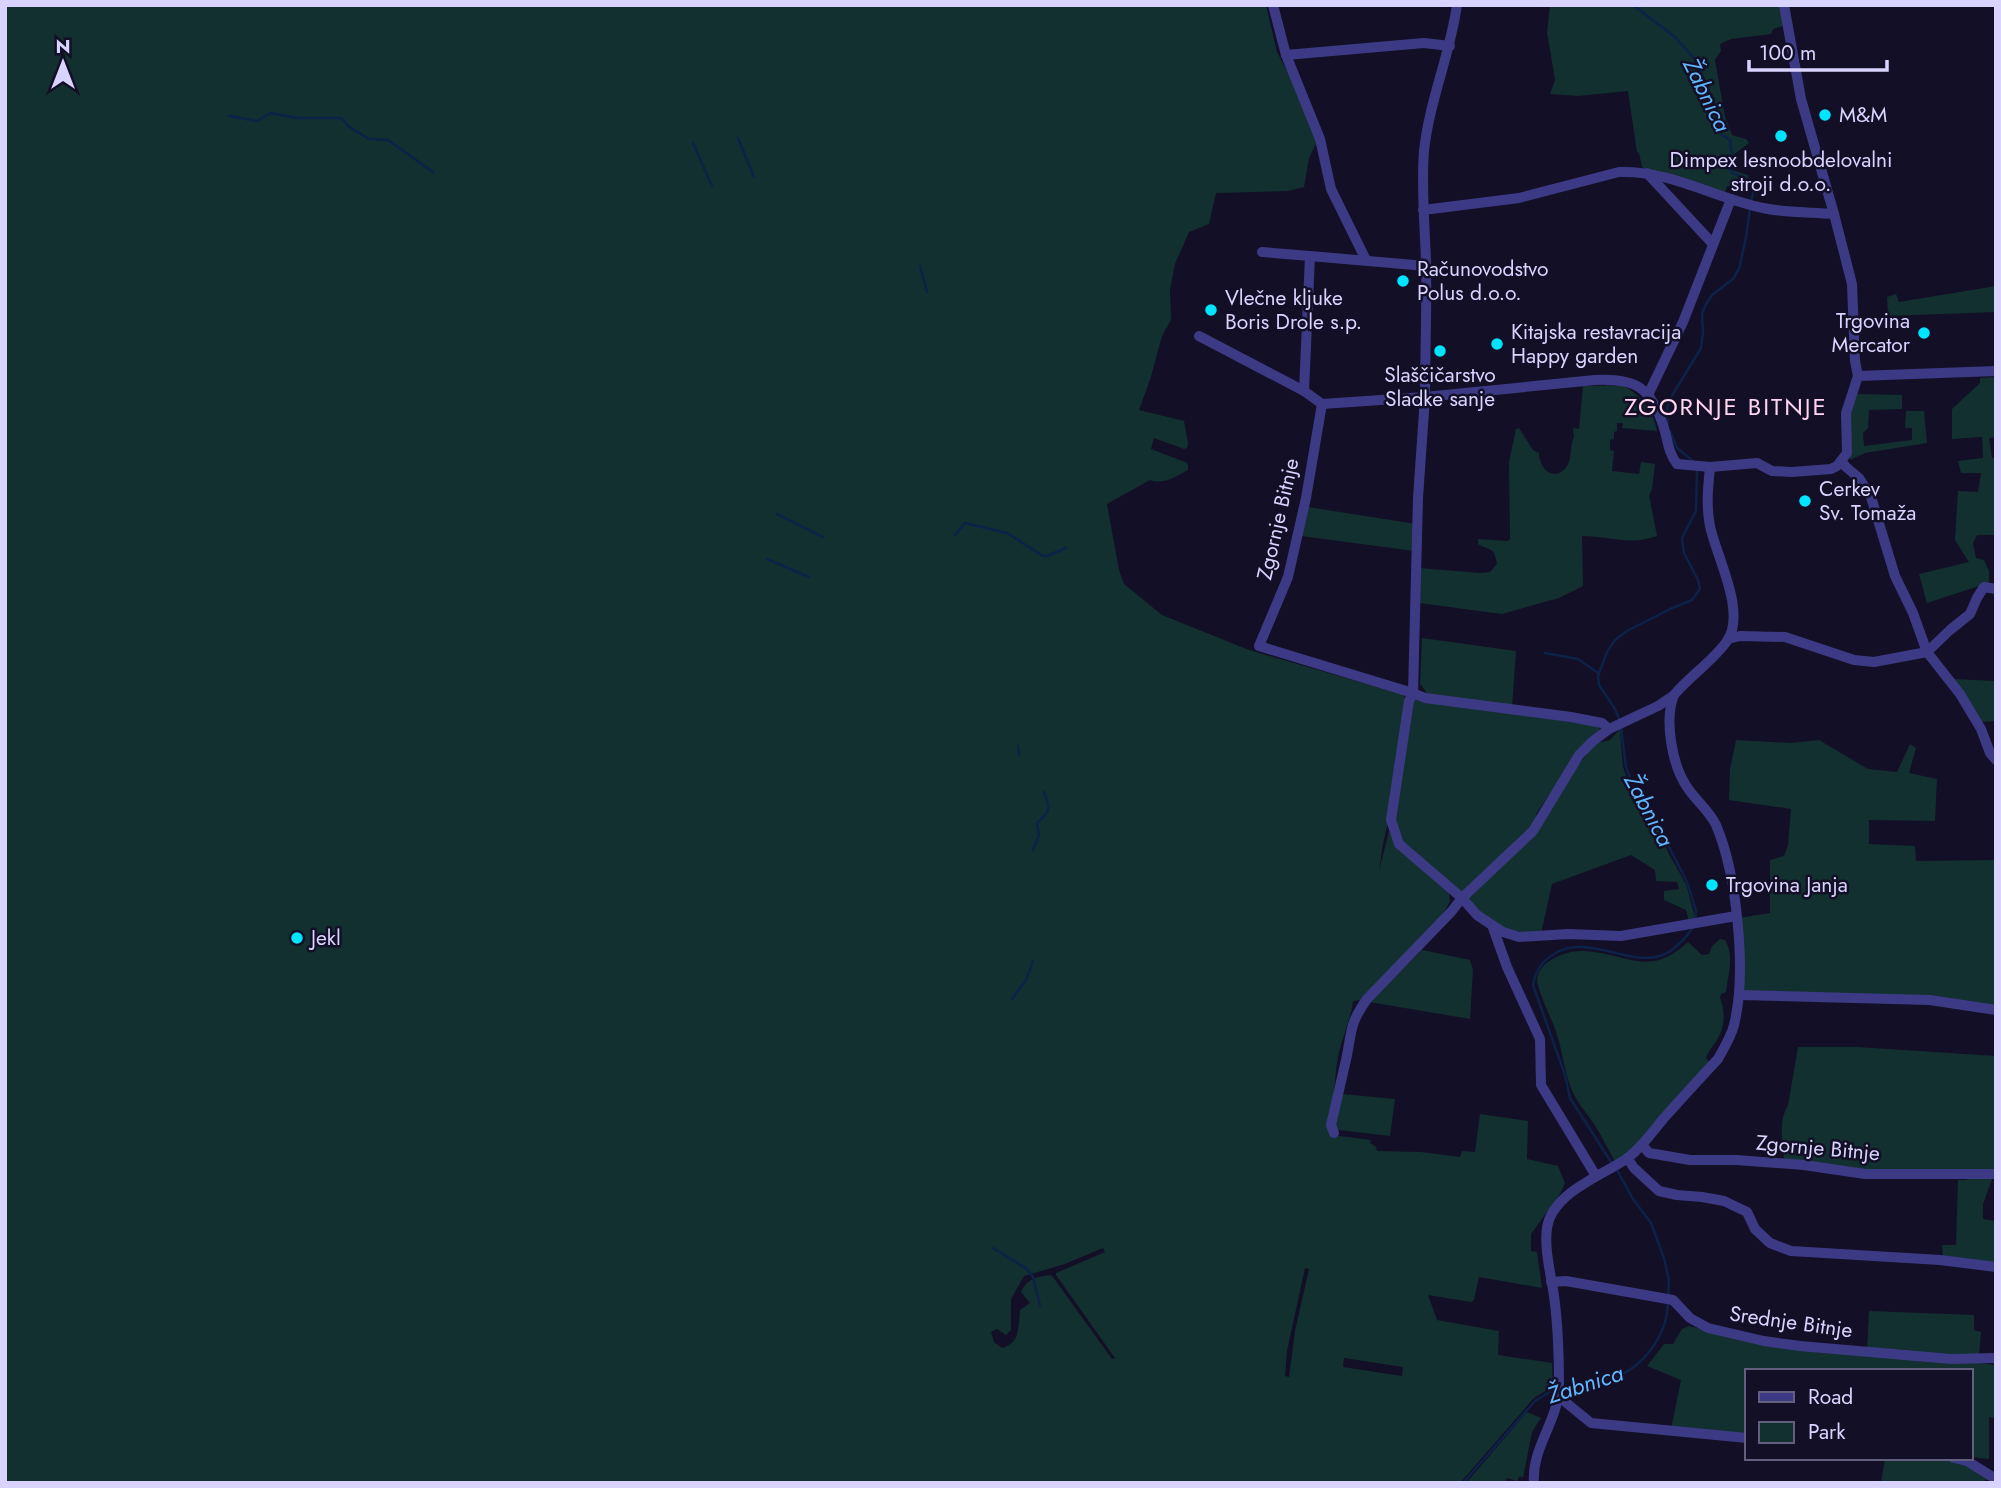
<svg xmlns="http://www.w3.org/2000/svg" width="2001" height="1488" font-family="Jost,sans-serif">
  <rect width="100%" height="100%" fill="#130f26"/>
  <g fill="#12302f" fill-rule="evenodd">
    <path d="M 5,5 L 1266,5 L 1277,52 L 1300,96 L 1318,140 L 1309,158 L 1304,187 L 1288,191 L 1216,193 L 1209,224 L 1189,232 L 1175,264 L 1170,290 L 1171,320 L 1162,336 L 1150,380 L 1139,410 L 1184,421 L 1188,443 L 1187,448 L 1184,449 L 1154,438 L 1151,449 L 1185,462 L 1188,464 L 1188,470 C 1176,477 1163,485 1150,480 L 1107,504 L 1119,570 L 1124,584 L 1162,615 L 1249,650 L 1404,695 L 1405,700 L 1388,822 L 1383,844 L 1379,871 L 1389,831 L 1449,893 L 1450,901 L 1443,914 L 1362,1000 L 1353,1001 C 1351,1020 1342,1037 1338,1056 C 1334,1082 1333,1109 1331,1135 L 1371,1140 L 1370,1143 L 1376,1147 L 1377,1151 L 1421,1152 L 1460,1157 L 1462,1151 L 1475,1152 L 1480,1114 L 1528,1121 L 1527,1159 L 1558,1166 L 1565,1183 L 1560,1194 L 1531,1234 L 1531,1251 L 1537,1252 L 1542,1288 L 1479,1277 L 1474,1300 L 1471,1302 L 1428,1295 L 1437,1320 L 1499,1331 L 1498,1355 L 1552,1363 L 1553,1386 L 1534,1398 L 1460,1483 L 5,1483 ZM 1103,1248 L 1105,1252 L 1056,1273 L 1056,1275 L 1115,1358 L 1112,1359 L 1053,1277 L 1050,1275 C 1036,1277 1027,1279 1021,1292 L 1030,1303 L 1020,1310 C 1018,1327 1021,1343 1002,1348 L 994,1342 L 991,1332 L 997,1329 L 1006,1335 L 1011,1330 L 1011,1299 L 1024,1276 L 1065,1264 ZM 1305,1268 L 1309,1269 L 1295,1331 L 1289,1377 L 1285,1376 L 1287,1351 ZM 1344,1358 L 1403,1367 L 1402,1376 L 1343,1367 Z"/>
    <polygon points="1550,5 1781,5 1784,26 1773,29 1771,34 1731,39 1720,44 1721,51 1715,60 1725,117 1732,135 1746,139 1749,143 1733,155 1732,170 1748,175 1748,179 1739,177 1733,186 1727,186 1725,193 1645,169 1642,167 1639,153 1637,152 1628,91 1578,96 1550,94 1555,80 1547,32"/>
    <polygon points="1996,286 1996,312 1888,316 1887,297 1896,294 1899,302"/>
    <polygon points="1996,377 1996,437 1989,438 1992,458 1996,458 1996,535 1977,535 1973,543 1976,558 1984,560 1989,571 1989,585 1982,585 1927,603 1919,574 1969,562 1955,540 1958,491 1978,492 1981,473 1961,473 1958,461 1983,458 1982,437 1952,439 1952,409 1980,383 1980,378"/>
    <path d="M 1622,385 C 1640,394 1654,411 1657,431 L 1622,428 L 1623,423 L 1617,423 L 1617,431 L 1614,432 L 1614,439 L 1610,440 L 1610,450 L 1614,451 L 1612,471 L 1639,474 L 1641,462 L 1655,464 L 1652,489 L 1649,495 L 1657,536 C 1629,546 1610,536 1582,536 L 1583,586 L 1559,598 L 1502,614 L 1419,603 L 1419,568 L 1480,573 L 1490,572 L 1497,564 C 1494,546 1490,551 1478,544 L 1478,539 L 1508,541 L 1510,539 L 1509,462 L 1516,429 L 1519,428 L 1533,450 L 1539,453 C 1539,467 1552,482 1565,469 C 1573,460 1569,446 1574,437 L 1573,428 L 1579,429 L 1583,386 Z"/>
    <polygon points="1858,394 1902,395 1902,409 1869,410 1868,428 1863,433 1864,446 1912,440 1912,428 1905,428 1906,411 1924,411 1927,443 1865,453 1850,460 1848,418 1854,396"/>
    <polygon points="1308,507 1416,524 1414,551 1301,536"/>
    <polygon points="1422,638 1516,651 1512,708 1426,695 1425,690 1420,684"/>
    <polygon points="1952,679 1996,681 1996,721 1978,722"/>
    <polygon points="1414,698 1539,716 1599,727 1600,731 1577,754 1536,814 1538,818 1527,833 1461,895 1401,843 1393,819"/>
    <path d="M 1620,729 L 1623,767 L 1630,787 L 1650,811 L 1670,856 L 1686,884 L 1696,921 L 1689,922 L 1686,910 L 1664,900 L 1664,891 L 1679,889 L 1677,882 L 1656,881 L 1655,870 L 1631,855 L 1552,884 L 1541,934 C 1501,933 1494,925 1467,898 L 1535,833 L 1575,769 L 1596,743 L 1610,740 Z"/>
    <polygon points="1736,740 1791,743 1819,740 1868,769 1897,772 1910,744 1916,748 1909,773 1937,779 1935,821 1869,820 1869,844 1915,846 1916,861 1996,860 1996,1007 1743,992 1739,918 1770,913 1770,860 1784,856 1788,845 1791,809 1729,800 1730,769"/>
    <path d="M 1720,939 L 1725,940 C 1735,957 1728,974 1726,992 L 1721,994 L 1720,998 C 1726,1014 1725,1028 1715,1043 C 1711,1049 1708,1051 1706,1058 L 1709,1062 L 1636,1146 L 1615,1162 C 1608,1149 1602,1136 1594,1124 C 1586,1112 1576,1101 1571,1088 C 1563,1067 1562,1046 1554,1026 C 1550,1016 1537,988 1537,980 C 1538,961 1567,950 1583,951 C 1629,953 1648,979 1688,942 L 1702,955 L 1709,954 L 1712,946 Z"/>
    <polygon points="1422,950 1470,960 1473,970 1470,1019 1369,1002"/>
    <path d="M 1798,1047 L 1857,1047 L 1996,1056 L 1996,1171 L 1864,1171 L 1784,1160 C 1783,1141 1778,1122 1788,1105 Z"/>
    <polygon points="1342,1094 1395,1099 1390,1136 1339,1130 1334,1126"/>
    <polygon points="1968,1177 1992,1179 1983,1204 1983,1219 1996,1221 1996,1263 1943,1258 1942,1245 1956,1245 1958,1180 1967,1180"/>
    <polygon points="1869,1311 1974,1315 1974,1330 1981,1332 1979,1355 1950,1355 1867,1350"/>
    <polygon points="1689,1326 1705,1330 1995,1365 1996,1418 1989,1417 1989,1459 1971,1457 1971,1371 1747,1371 1747,1435 1671,1429 1681,1380 1647,1366 1664,1344 1673,1344 1682,1329"/>
    <polygon points="1527,1412 1541,1418 1532,1432 1523,1478 1520,1476 1517,1481 1507,1478 1504,1483 1466,1483"/>
    <path d="M 1885,1458 C 1910,1458 1941,1453 1964,1464 C 1972,1468 1980,1474 1988,1479 L 1979,1483 L 1881,1483 Z"/>
  </g>
  <g fill="none" stroke-linecap="round" stroke-linejoin="round">
    <g stroke="#0c2248" stroke-width="2.5">
      <polyline points="1633,5 1675,37 1694,58 1708,89 1722,135 1730,140 1732,154 1729,165 1732,173 1752,181 1754,190 1751,201"/>
      <polyline points="229,116 257,121 271,113 297,118 341,118 348,126 369,139 388,140 433,172"/>
      <polyline points="738,138 754,177"/>
      <polyline points="693,143 712,186"/>
      <polyline points="920,266 927,292"/>
      <polyline points="1668,424 1667,407 1673,394 1701,348 1703,332 1702,314 1705,306 1712,295 1733,279 1739,269 1746,237 1750,208"/>
      <polyline points="1670,431 1677,448 1693,461"/>
      <polyline points="777,514 823,537"/>
      <polyline points="955,535 965,523 1007,533 1043,556 1047,556 1066,548"/>
      <polyline points="767,559 809,577"/>
      <polyline points="1545,653 1578,659 1598,673"/>
      <polyline points="1620,721 1615,709 1599,685 1598,676 1607,652 1615,640 1627,631 1670,609 1692,600 1700,589 1698,580 1684,553 1682,538 1696,511 1697,470"/>
      <polyline points="1621,727 1626,767 1634,788 1645,800 1687,882 1696,911 1695,920"/>
      <polyline points="1018,746 1019,755"/>
      <path d="M 1033,850 L 1039,835 L 1037,823 C 1052,810 1050,809 1044,792"/>
      <polyline points="1012,999 1026,980 1033,961"/>
      <path d="M 1613,1165 L 1570,1098 L 1565,1075 L 1533,985 C 1536,970 1541,962 1554,954 C 1587,934 1622,963 1656,957 C 1672,954 1685,939 1694,926"/>
      <polyline points="1617,1170 1633,1199 1651,1223 1664,1258 1669,1281 1668,1297"/>
      <polyline points="993,1248 1027,1269 1033,1277 1040,1306"/>
      <path d="M 1561,1387 C 1579,1382 1598,1383 1616,1377 C 1644,1366 1667,1335 1668,1304"/>
      <polyline points="1463,1483 1535,1401 1554,1389"/>
    </g>
    <g stroke="#3d3a85" stroke-width="10">
      <polyline points="1273,5 1286,55 1320,139 1331,189 1366,260"/>
      <path d="M 1457,5 C 1450,55 1429,102 1424,151 C 1421,188 1425,226 1426,263 C 1427,308 1425,352 1425,397 L 1595,380 C 1636,378 1651,387 1664,428 C 1668,441 1668,452 1677,464 L 1710,467 L 1757,463 L 1772,471 L 1792,472 L 1831,469 L 1837,466 L 1847,453 L 1846,413 L 1858,376 L 1996,371"/>
      <polyline points="1784,5 1801,99 1834,214 1852,284 1855,361 1858,376"/>
      <polyline points="1286,55 1424,43 1450,46"/>
      <polyline points="1647,173 1712,243"/>
      <path d="M 1423,210 L 1519,198 L 1619,172 C 1670,170 1714,198 1763,208 C 1785,213 1811,212 1834,214"/>
      <polyline points="1262,252 1310,256"/>
      <polyline points="1199,336 1304,391 1322,404"/>
      <polyline points="1304,391 1310,256 1426,266"/>
      <polyline points="1648,395 1683,322 1731,199"/>
      <polyline points="1841,461 1846,467 1859,478 1871,497 1895,576 1913,613 1927,652 1960,694 1981,729 1990,753 1996,760"/>
      <polyline points="1728,639 1740,636 1785,637 1854,660 1874,662 1927,652 1950,630 1970,614 1977,598 1984,587 1996,589"/>
      <polyline points="1492,925 1503,932 1519,937 1568,934 1621,936 1736,916"/>
      <polyline points="1739,995 1930,1000 1996,1010"/>
      <path d="M 1334,1133 L 1331,1125 C 1336,1103 1341,1082 1346,1060 C 1352,1032 1349,1024 1367,999 L 1451,912 L 1462,898 L 1533,831 L 1579,755 L 1593,741 L 1609,729 L 1658,706 L 1673,696"/>
      <polyline points="1642,1145 1649,1153 1690,1160 1736,1160 1804,1165 1865,1174 1996,1174"/>
      <polyline points="1627,1158 1634,1168 1659,1191 1677,1195 1702,1197 1724,1201 1747,1212 1755,1229 1770,1243 1791,1251 1940,1260 1996,1267"/>
      <polyline points="1596,1176 1541,1085 1540,1039 1507,967 1492,925 1477,915 1462,898 1399,844 1391,820 1409,701 1413,693 1418,498 1425,397 1322,404 1306,498 1288,577 1259,646 1413,693 1425,698 1571,717 1602,723 1609,729"/>
      <polyline points="1551,1282 1566,1281 1673,1300 1690,1318 1708,1328 1764,1341 1800,1346 1951,1359 1996,1358"/>
      <polyline points="1558,1396 1591,1423 1747,1438"/>
      <polyline points="1954,1458 1967,1461 1996,1479"/>
      <path d="M 1534,1483 C 1531,1448 1559,1420 1559,1386 C 1559,1357 1558,1325 1554,1296 C 1551,1274 1544,1250 1547,1228 C 1552,1192 1603,1176 1629,1157 C 1643,1146 1653,1131 1664,1118 C 1682,1098 1700,1078 1718,1059 C 1724,1048 1731,1037 1734,1025 C 1747,973 1737,874 1716,825 C 1709,810 1696,801 1687,787 C 1672,765 1664,720 1674,695 C 1690,676 1714,660 1727,641 C 1747,612 1716,556 1710,526 C 1706,506 1708,487 1710,467"/>
    </g>
  </g>
  <g fill="#00e5ff" stroke="#130f26" stroke-width="2.5">
    <circle cx="1825" cy="115" r="7"/>
    <circle cx="1781" cy="136" r="7"/>
    <circle cx="1403" cy="281" r="7"/>
    <circle cx="1211" cy="310" r="7"/>
    <circle cx="1924" cy="333" r="7"/>
    <circle cx="1497" cy="344" r="7"/>
    <circle cx="1440" cy="351" r="7"/>
    <circle cx="1805" cy="501" r="7"/>
    <circle cx="1712" cy="885" r="7"/>
    <circle cx="297" cy="938" r="7"/>
  </g>
  <g text-anchor="middle" stroke-width="5" stroke-linejoin="round" paint-order="stroke">
    <g font-size="21" fill="#d9d4ff" stroke="#130f26" text-anchor="start">
      <text x="1839" y="122">M&amp;M</text>
      <text x="1781" y="167" text-anchor="middle">Dimpex lesnoobdelovalni<tspan x="1781" dy="24">stroji d.o.o.</tspan></text>
      <text x="1417" y="276">Računovodstvo<tspan x="1417" dy="24">Polus d.o.o.</tspan></text>
      <text x="1225" y="305">Vlečne kljuke<tspan x="1225" dy="24">Boris Drole s.p.</tspan></text>
      <text x="1910" y="328" text-anchor="end">Trgovina<tspan x="1910" dy="24">Mercator</tspan></text>
      <text x="1511" y="339">Kitajska restavracija<tspan x="1511" dy="24">Happy garden</tspan></text>
      <text x="1440" y="382" text-anchor="middle">Slaščičarstvo<tspan x="1440" dy="24">Sladke sanje</tspan></text>
      <text x="1819" y="496">Cerkev<tspan x="1819" dy="24">Sv. Tomaža</tspan></text>
      <text x="1726" y="892">Trgovina Janja</text>
      <text x="311" y="945">Jekl</text>
    </g>
    <g font-size="21" fill="#d9d4ff" stroke="#130f26">
      <text transform="translate(1278 519) rotate(-77)" y="7">Zgornje Bitnje</text>
      <text transform="translate(1818 1148) rotate(5)" y="7">Zgornje Bitnje</text>
      <text transform="translate(1791 1322) rotate(8)" y="7">Srednje Bitnje</text>
    </g>
    <g font-size="23" font-style="italic" fill="#62b6ff" stroke="#130f26">
      <text transform="translate(1707 95) rotate(64)" y="8">Žabnica</text>
      <text transform="translate(1649 810) rotate(62)" y="8">Žabnica</text>
      <text transform="translate(1585 1384) rotate(-18)" y="8">Žabnica</text>
    </g>
    <g font-size="24" letter-spacing="2" fill="#ffd6f0" stroke="#130f26">
      <text x="1726" y="415">ZGORNJE BITNJE</text>
    </g>
  </g>
  <rect width="2001" height="1488" fill="none" stroke="#d9d4ff" stroke-width="14"/>
  <rect x="1745" y="1369" width="228" height="91" fill="#130f26" stroke="#625e7d" stroke-width="2"/>
  <rect x="1759" y="1392" width="35" height="10" fill="#3d3a85" stroke="#625e7d" stroke-width="2"/>
  <text x="1808" y="1404" font-size="21" fill="#d9d4ff">Road</text>
  <rect x="1759" y="1422" width="35" height="21" fill="#12302f" stroke="#625e7d" stroke-width="2"/>
  <text x="1808" y="1439" font-size="21" fill="#d9d4ff">Park</text>
  <g transform="translate(63 63)" stroke="#130f26" stroke-width="5" paint-order="stroke">
  <path d="M0-5L12 26L0 18L-12 26Z" fill="#d9d4ff"/>
  <text y="-10" font-size="19" font-weight="bold" text-anchor="middle" fill="#d9d4ff">N</text>
  </g>
  <path d="M1749 60v10h138v-10" fill="none" stroke="#d9d4ff" stroke-width="3.5"/>
  <text x="1759" y="60" font-size="21" fill="#d9d4ff" stroke="#130f26" stroke-width="5" paint-order="stroke">100 m</text>
</svg>
